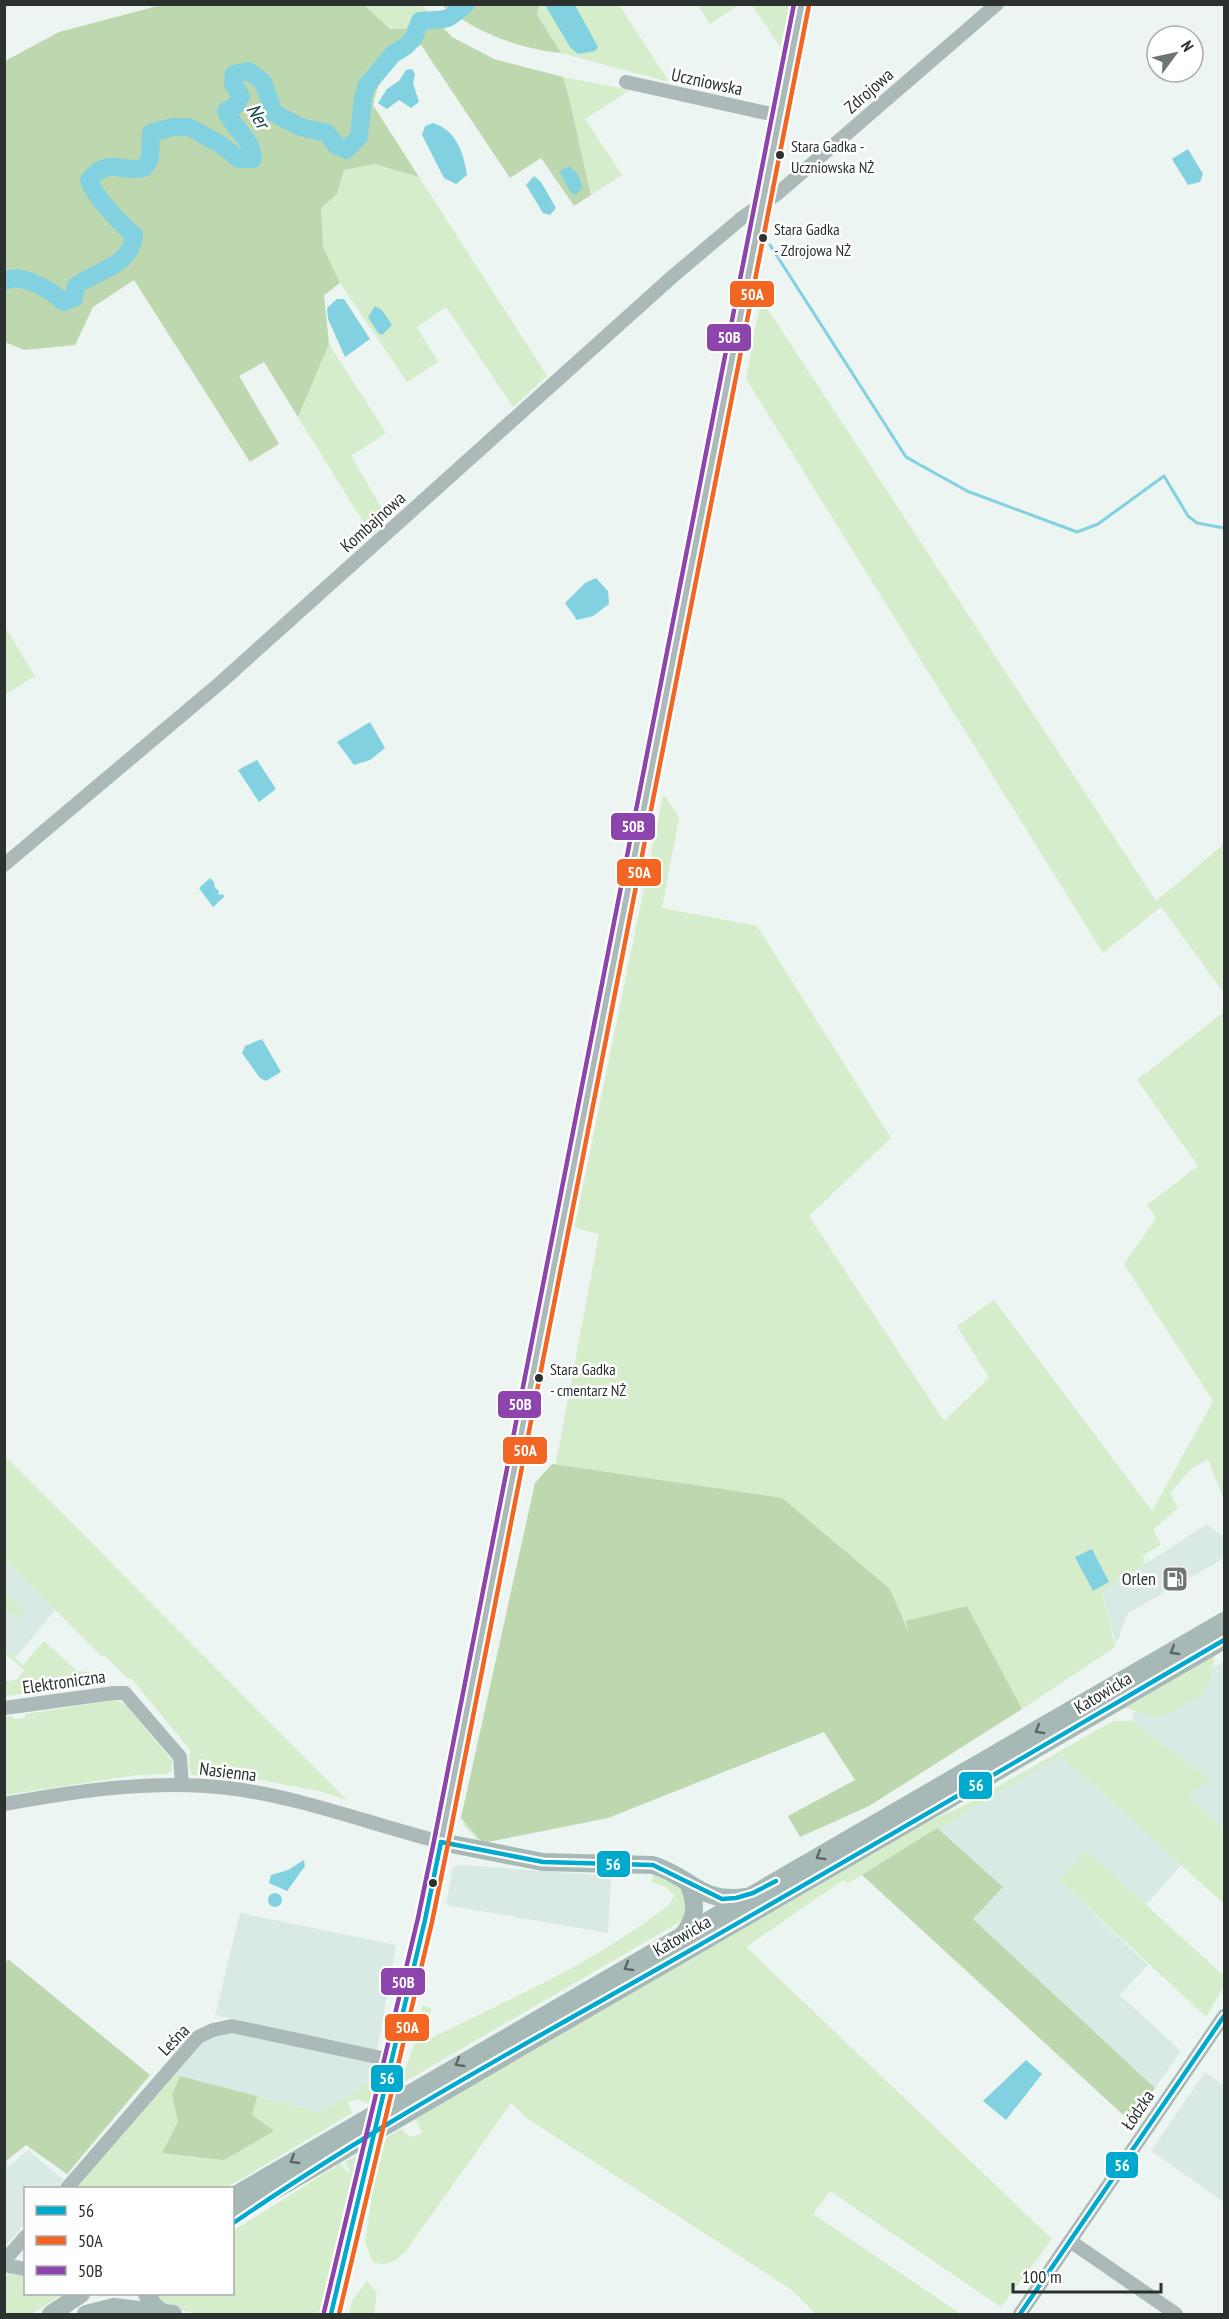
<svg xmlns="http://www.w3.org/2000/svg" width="1229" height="2319" font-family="'PT Sans Narrow',sans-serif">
  <rect width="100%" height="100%" fill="#ecf5f2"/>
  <g fill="#d9eae4">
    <polygon points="4,1455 107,1558 56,1609 15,1658 5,1649"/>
    <polygon points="1207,1524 1224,1537 1224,1558 1128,1613 1116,1645 1102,1592"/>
    <polygon points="1224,1661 1224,1830 1187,1796 1211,1780 1131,1723 1134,1712"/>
    <polygon points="1060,1755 1181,1865 1146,1905 1087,1851 1059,1880 1148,1965 1120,1995 1181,2051 1155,2088 973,1919 1003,1887 937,1828"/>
    <polygon points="462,1865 611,1876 608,1933 446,1905 453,1867"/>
    <polygon points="240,1913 396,1945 377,2051 215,2015"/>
    <polygon points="229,2031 372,2062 369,2084 320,2112 173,2074 204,2038"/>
    <polygon points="1205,2072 1224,2086 1224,2202 1151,2151"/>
    <polygon points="28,2150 64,2180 56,2188 26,2188 25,2223 5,2247 5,2161 10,2166"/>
  </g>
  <g fill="#d5edca">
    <polygon points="364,5 422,5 429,13 415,17 406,29 390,29"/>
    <polygon points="539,5 619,5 669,82 561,53 537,13"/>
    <polygon points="698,5 697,5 739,5 710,24"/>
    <polygon points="752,5 790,5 780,47"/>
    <path d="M 563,77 L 630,90 L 585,119 L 622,175 L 591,195 C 581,156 575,116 563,77 Z"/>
    <polygon points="374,164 419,177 547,376 513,407 446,307 417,327 438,362 407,382 340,283 323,247 321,208 337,194 344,170"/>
    <polygon points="761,299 1156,901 1224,844 1224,993 1161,907 1103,953 746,379"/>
    <polygon points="329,344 386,433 351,456 388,519 372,536 298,417"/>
    <polygon points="5,627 35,676 6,694 4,691"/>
    <polygon points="663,796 666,797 679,818 662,908 757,926 891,1138 809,1216 944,1421 989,1378 957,1326 994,1300 1152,1511 1213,1401 1124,1264 1156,1218 1147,1205 1198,1166 1137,1080 1224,1012 1224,1500 1208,1459 1191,1469 1170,1493 1178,1508 1153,1530 1161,1544 1143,1556 1145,1564 1102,1592 1115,1647 1022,1709 967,1606 906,1622 928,1688 591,1819 478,1840 463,1825 537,1486 556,1463 599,1234 576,1228 575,1225"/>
    <polygon points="5,1456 347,1800 319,1791 212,1771 211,1776 192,1775 189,1769 190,1750 131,1678 127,1678 104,1655 102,1657 5,1559"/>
    <polygon points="4,1591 25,1612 18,1619 5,1610"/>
    <polygon points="44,1641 77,1671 89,1672 93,1683 32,1692 32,1682 24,1683 27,1693 5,1696 5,1681 17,1680 24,1670 5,1653 5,1649 23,1665"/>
    <polygon points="1215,1655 1209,1683 1200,1695 1174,1711 1157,1717 1125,1708"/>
    <polygon points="117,1700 127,1706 172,1761 172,1770 167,1774 137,1775 5,1795 5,1717 12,1716 14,1719 25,1718 25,1714"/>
    <path d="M 1113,1721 L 1131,1721 L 1211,1780 L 1188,1796 L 1224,1830 L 1224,1904 L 1060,1755 L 862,1875 L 848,1883 L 843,1880 L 746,1947 L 1052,2239 L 1001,2307 L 830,2191 L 813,2214 L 961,2314 L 816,2314 L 792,2290 L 528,2119 L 511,2103 L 405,2252 C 396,2261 385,2268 372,2261 L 365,2242 L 374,2183 L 386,2138 L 401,2129 L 411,2137 L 423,2133 L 415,2119 L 930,1821 L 967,1804 Z"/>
    <polygon points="1087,1851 1224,1976 1224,1986 1206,2017 1059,1880"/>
    <path d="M 653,1871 L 688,1893 L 683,1920 L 399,2085 L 413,2048 L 422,2006 L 431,2008 L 425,2041 C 508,2000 597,1962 670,1904 L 674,1895 L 666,1887 L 652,1882 Z"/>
    <path d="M 372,2062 L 381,2065 L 382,2071 L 374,2100 L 367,2103 L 357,2099 L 348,2102 L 352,2113 L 226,2188 L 74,2188 L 173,2074 L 180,2076 C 161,2123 191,2133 224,2160 L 257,2096 L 320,2112 L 368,2084 Z"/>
    <polygon points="360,2153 322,2314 197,2314 160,2305 152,2294 232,2294 233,2231 341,2163 347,2173 350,2170 345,2162"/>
    <polygon points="9,2272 25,2274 26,2294 62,2294 32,2314 5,2314 5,2276"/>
    <polygon points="367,2281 377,2294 374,2314 349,2314 352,2301"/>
  </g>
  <g fill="#bdd7af">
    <path d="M 257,4 L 364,5 L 390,29 L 406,29 L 415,17 L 429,13 L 452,37 L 494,59 L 563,77 C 575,116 581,156 591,195 L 574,206 L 541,158 L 510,178 L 421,45 C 392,63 380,71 373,105 L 419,177 L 374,164 L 344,170 L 337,194 L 321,208 L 323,247 L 340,283 L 324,295 L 329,344 L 298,417 L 264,362 L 239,376 L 279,444 L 250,462 L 134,280 L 93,307 L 75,345 L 24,350 L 5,342 L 5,61 L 59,32 L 161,5 Z"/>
    <path d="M 442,5 L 539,5 L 537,14 L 561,53 C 519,49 475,32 442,5 Z"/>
    <polygon points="552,1464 782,1498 890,1589 909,1634 906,1621 967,1606 1022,1709 869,1806 800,1837 788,1816 855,1780 824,1732 608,1818 483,1843 461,1818 535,1483"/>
    <polygon points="937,1828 1003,1887 973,1919 1155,2088 1132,2123 862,1875"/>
    <polygon points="8,1959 150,2075 67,2174 26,2145 5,2162 4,1967"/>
    <polygon points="180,2076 257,2096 252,2115 274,2131 224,2160 162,2153 178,2122 172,2095"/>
  </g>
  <g fill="#82d1e0">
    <polygon points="545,5 575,5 598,47 595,51 578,54 570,47"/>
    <polygon points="412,69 415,74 413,83 419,102 411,108 399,100 387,109 378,103 387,89 399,81 406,70"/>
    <path d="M 433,123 C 457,131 463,152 467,175 L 456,184 L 444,178 L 422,135 L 425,126 Z"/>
    <polygon points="1188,149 1203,174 1200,182 1188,185 1172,159"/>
    <polygon points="569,166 577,173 583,187 576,195 571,193 559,171"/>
    <polygon points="534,176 541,182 556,208 550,215 543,213 526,185"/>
    <polygon points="337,299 344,299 370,339 345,357 328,319 327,308"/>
    <polygon points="375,306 382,310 392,325 382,335 378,333 368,317"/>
    <polygon points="596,578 608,591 609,604 593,616 577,620 565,603 585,583"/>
    <polygon points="370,722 385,748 370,760 354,765 337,742"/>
    <polygon points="257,760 276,789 259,802 238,770"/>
    <polygon points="210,878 214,882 215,888 219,891 218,895 223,894 224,897 213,907 199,888"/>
    <polygon points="262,1039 281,1072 266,1081 260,1078 242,1053 245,1046"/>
    <polygon points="1092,1549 1109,1582 1093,1591 1075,1557"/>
    <polygon points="304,1860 305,1866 287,1891 269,1883 271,1875 288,1870"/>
    <circle cx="275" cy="1900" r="7"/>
    <polygon points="1026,2060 1042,2074 1006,2120 983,2101"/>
  </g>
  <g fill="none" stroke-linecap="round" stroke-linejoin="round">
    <polyline stroke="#82d1e0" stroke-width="3" points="770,245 906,457 967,491 1077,532 1098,524 1164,476 1188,516 1197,523 1224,528"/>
    <path stroke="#82d1e0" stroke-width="18" d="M 4,281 C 21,272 51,290 63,302 L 74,298 L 76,286 C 96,270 131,267 134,235 C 122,225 93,195 89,180 C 111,156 118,173 144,168 L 150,159 L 151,133 L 173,127 L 189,127 L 221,145 L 239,159 L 253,159 C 252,139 234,129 226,111 L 236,105 L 241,96 L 233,84 L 234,74 L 248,71 L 263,82 L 274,113 L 300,127 L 327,133 L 336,145 L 346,150 L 359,137 L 363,97 L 367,85 L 393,54 L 406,46 L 414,37 L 420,21 C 449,18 443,24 466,4"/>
    <g stroke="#abbab8" stroke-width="14">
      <polyline points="626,82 780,116"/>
      <polyline points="4,865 220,683 672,277 743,217 777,194 997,4"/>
      <polyline points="4,1708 114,1693 125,1693 180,1757 182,1785"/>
      <path d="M 4,1804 C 77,1791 154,1779 228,1788 C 301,1797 370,1824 441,1842"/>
      <polyline points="67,2188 198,2037 213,2030 232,2026 391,2060"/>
      <polyline points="1070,2241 1176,2314"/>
      <polyline points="4,2261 26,2236"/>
      <polyline points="4,2265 26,2269"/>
      <polyline points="331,2314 425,1920 441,1842 802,4"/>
      <polyline points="1020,2314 1224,2016"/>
    </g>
    <g stroke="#a7b9b6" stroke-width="18">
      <path d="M 441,1842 L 543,1862 L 653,1865 C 692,1877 700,1904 746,1897"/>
      <path d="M 683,1935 C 696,1918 697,1905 689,1885"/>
      <polyline points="232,2197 1224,1621"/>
      <path d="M 232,2215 C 562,2022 895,1833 1224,1640"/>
      <polyline points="147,2294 153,2305 161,2312"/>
      <polyline points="51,2314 81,2294"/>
      <polyline points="86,2314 114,2307 173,2314"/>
    </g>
    <g stroke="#fff" stroke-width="9">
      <g id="bus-1">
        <polyline points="441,1842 543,1862 653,1865 722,1899 736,1898 753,1893 776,1881"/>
        <path d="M 232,2224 C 378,2123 535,2039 689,1951 C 868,1849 1046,1744 1224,1640"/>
        <polyline points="331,2314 425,1920 441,1842"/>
        <polyline points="1020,2314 1224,2016"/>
      </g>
    </g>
    <g stroke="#fff" stroke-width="9">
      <polyline id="bus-2" points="339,2314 432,1922 448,1844 809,5"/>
    </g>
    <g stroke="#fff" stroke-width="9">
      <polyline id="bus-3" points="324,2312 418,1918 434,1841 794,4"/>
    </g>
    <use href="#bus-1" stroke="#00a9ce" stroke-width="4.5"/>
    <use href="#bus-2" stroke="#f26522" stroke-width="4.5"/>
    <use href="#bus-3" stroke="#8e44ad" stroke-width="4.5"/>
  </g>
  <defs><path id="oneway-chevron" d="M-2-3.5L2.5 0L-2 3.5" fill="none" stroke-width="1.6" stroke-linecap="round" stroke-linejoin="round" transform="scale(1.5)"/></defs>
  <g stroke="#5c6765">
    <use href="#oneway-chevron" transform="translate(1174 1651) rotate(150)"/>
    <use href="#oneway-chevron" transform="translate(1039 1730) rotate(150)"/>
    <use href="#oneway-chevron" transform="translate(820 1856) rotate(150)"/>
    <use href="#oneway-chevron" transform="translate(628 1967) rotate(150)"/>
    <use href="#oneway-chevron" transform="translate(459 2063) rotate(150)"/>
    <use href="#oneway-chevron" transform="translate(294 2160) rotate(149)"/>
  </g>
  <defs>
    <g id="fuel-square" transform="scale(1.35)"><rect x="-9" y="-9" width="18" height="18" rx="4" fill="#6e7673" stroke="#fff"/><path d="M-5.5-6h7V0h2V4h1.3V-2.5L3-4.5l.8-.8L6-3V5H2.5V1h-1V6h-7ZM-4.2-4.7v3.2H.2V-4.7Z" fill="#fff"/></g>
  </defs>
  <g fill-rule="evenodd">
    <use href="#fuel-square" x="1175" y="1579"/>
  </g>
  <g fill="#2a312f" stroke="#fff" stroke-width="2">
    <circle cx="780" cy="155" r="5"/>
    <circle cx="763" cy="238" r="5"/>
    <circle cx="539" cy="1378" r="5"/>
    <circle cx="433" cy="1883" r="5"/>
  </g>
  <g text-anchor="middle" stroke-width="5" stroke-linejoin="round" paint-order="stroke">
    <g font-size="16" fill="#2a312f" stroke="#fff" text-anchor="start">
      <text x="791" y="152">Stara Gadka -<tspan x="791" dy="21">Uczniowska NŻ</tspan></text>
      <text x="774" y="235">Stara Gadka<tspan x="774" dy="21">- Zdrojowa NŻ</tspan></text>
      <text x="550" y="1375">Stara Gadka<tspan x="550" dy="21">- cmentarz NŻ</tspan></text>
    </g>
    <g font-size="18" fill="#2a312f" stroke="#fff">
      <text transform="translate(707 82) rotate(12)" y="6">Uczniowska</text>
      <text transform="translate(869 91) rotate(-41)" y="6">Zdrojowa</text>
      <text transform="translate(373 522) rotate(-42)" y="6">Kombajnowa</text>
      <text transform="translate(64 1682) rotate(-8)" y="6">Elektroniczna</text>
      <text transform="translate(1103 1693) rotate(-31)" y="6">Katowicka</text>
      <text transform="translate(228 1772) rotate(7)" y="6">Nasienna</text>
      <text transform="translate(682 1936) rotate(-30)" y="6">Katowicka</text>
      <text transform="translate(174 2040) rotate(-46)" y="6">Leśna</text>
      <text transform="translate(1138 2110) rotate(-56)" y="6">Łódzka</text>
    </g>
    <g font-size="18" fill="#2a312f" stroke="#fff" text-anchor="end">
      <text x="1156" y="1585">Orlen</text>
    </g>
    <g font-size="20" font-style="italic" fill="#194953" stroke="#fff">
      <text transform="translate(258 116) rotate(59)" y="7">Ner</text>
    </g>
  </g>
  <g stroke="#fff" stroke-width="2">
    <rect x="729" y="280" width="46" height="28" rx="6" fill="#f26522"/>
    <rect x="706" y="323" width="46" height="29" rx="6" fill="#8e44ad"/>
    <rect x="610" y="812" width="46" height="29" rx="6" fill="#8e44ad"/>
    <rect x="616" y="858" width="46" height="29" rx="6" fill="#f26522"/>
    <rect x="497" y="1390" width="45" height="29" rx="6" fill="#8e44ad"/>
    <rect x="502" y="1436" width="46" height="29" rx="6" fill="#f26522"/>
    <rect x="958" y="1771" width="35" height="29" rx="6" fill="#00a9ce"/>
    <rect x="596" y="1850" width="35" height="28" rx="6" fill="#00a9ce"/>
    <rect x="380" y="1967" width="46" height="29" rx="6" fill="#8e44ad"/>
    <rect x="384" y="2013" width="46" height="29" rx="6" fill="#f26522"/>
    <rect x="370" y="2064" width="34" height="29" rx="6" fill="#00a9ce"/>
    <rect x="1105" y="2151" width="34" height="28" rx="6" fill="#00a9ce"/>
  </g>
  <g font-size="16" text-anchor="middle" font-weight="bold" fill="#fff">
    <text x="752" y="300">50A</text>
    <text x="729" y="343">50B</text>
    <text x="633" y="832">50B</text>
    <text x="639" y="878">50A</text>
    <text x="520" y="1410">50B</text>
    <text x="525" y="1456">50A</text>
    <text x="976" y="1791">56</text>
    <text x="613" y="1870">56</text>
    <text x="403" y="1988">50B</text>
    <text x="407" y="2033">50A</text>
    <text x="387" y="2084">56</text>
    <text x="1122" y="2171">56</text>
  </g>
  <rect width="1229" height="2319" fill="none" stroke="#2a312f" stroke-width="12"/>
  <rect x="24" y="2187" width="210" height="108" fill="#ffffff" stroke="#aaadac" stroke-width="1.5"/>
  <rect x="36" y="2206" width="30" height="9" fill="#00a9ce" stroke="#aaadac" stroke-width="1.5"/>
  <text x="78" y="2217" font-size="18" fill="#2a312f">56</text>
  <rect x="36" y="2236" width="30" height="9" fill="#f26522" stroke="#aaadac" stroke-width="1.5"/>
  <text x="78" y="2247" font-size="18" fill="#2a312f">50A</text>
  <rect x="36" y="2266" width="30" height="9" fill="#8e44ad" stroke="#aaadac" stroke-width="1.5"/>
  <text x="78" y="2277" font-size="18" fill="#2a312f">50B</text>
  <g transform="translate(1175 54) rotate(57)"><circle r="28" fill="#ffffff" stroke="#aaadac" stroke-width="1.5"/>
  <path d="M0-4.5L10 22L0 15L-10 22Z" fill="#6e7673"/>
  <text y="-9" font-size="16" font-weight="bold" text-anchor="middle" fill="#2a312f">N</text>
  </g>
  <path d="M1013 2283v9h148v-9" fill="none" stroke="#2a312f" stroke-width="3"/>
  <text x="1022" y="2283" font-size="18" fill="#2a312f" stroke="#ffffff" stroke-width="4.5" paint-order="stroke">100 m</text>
</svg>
